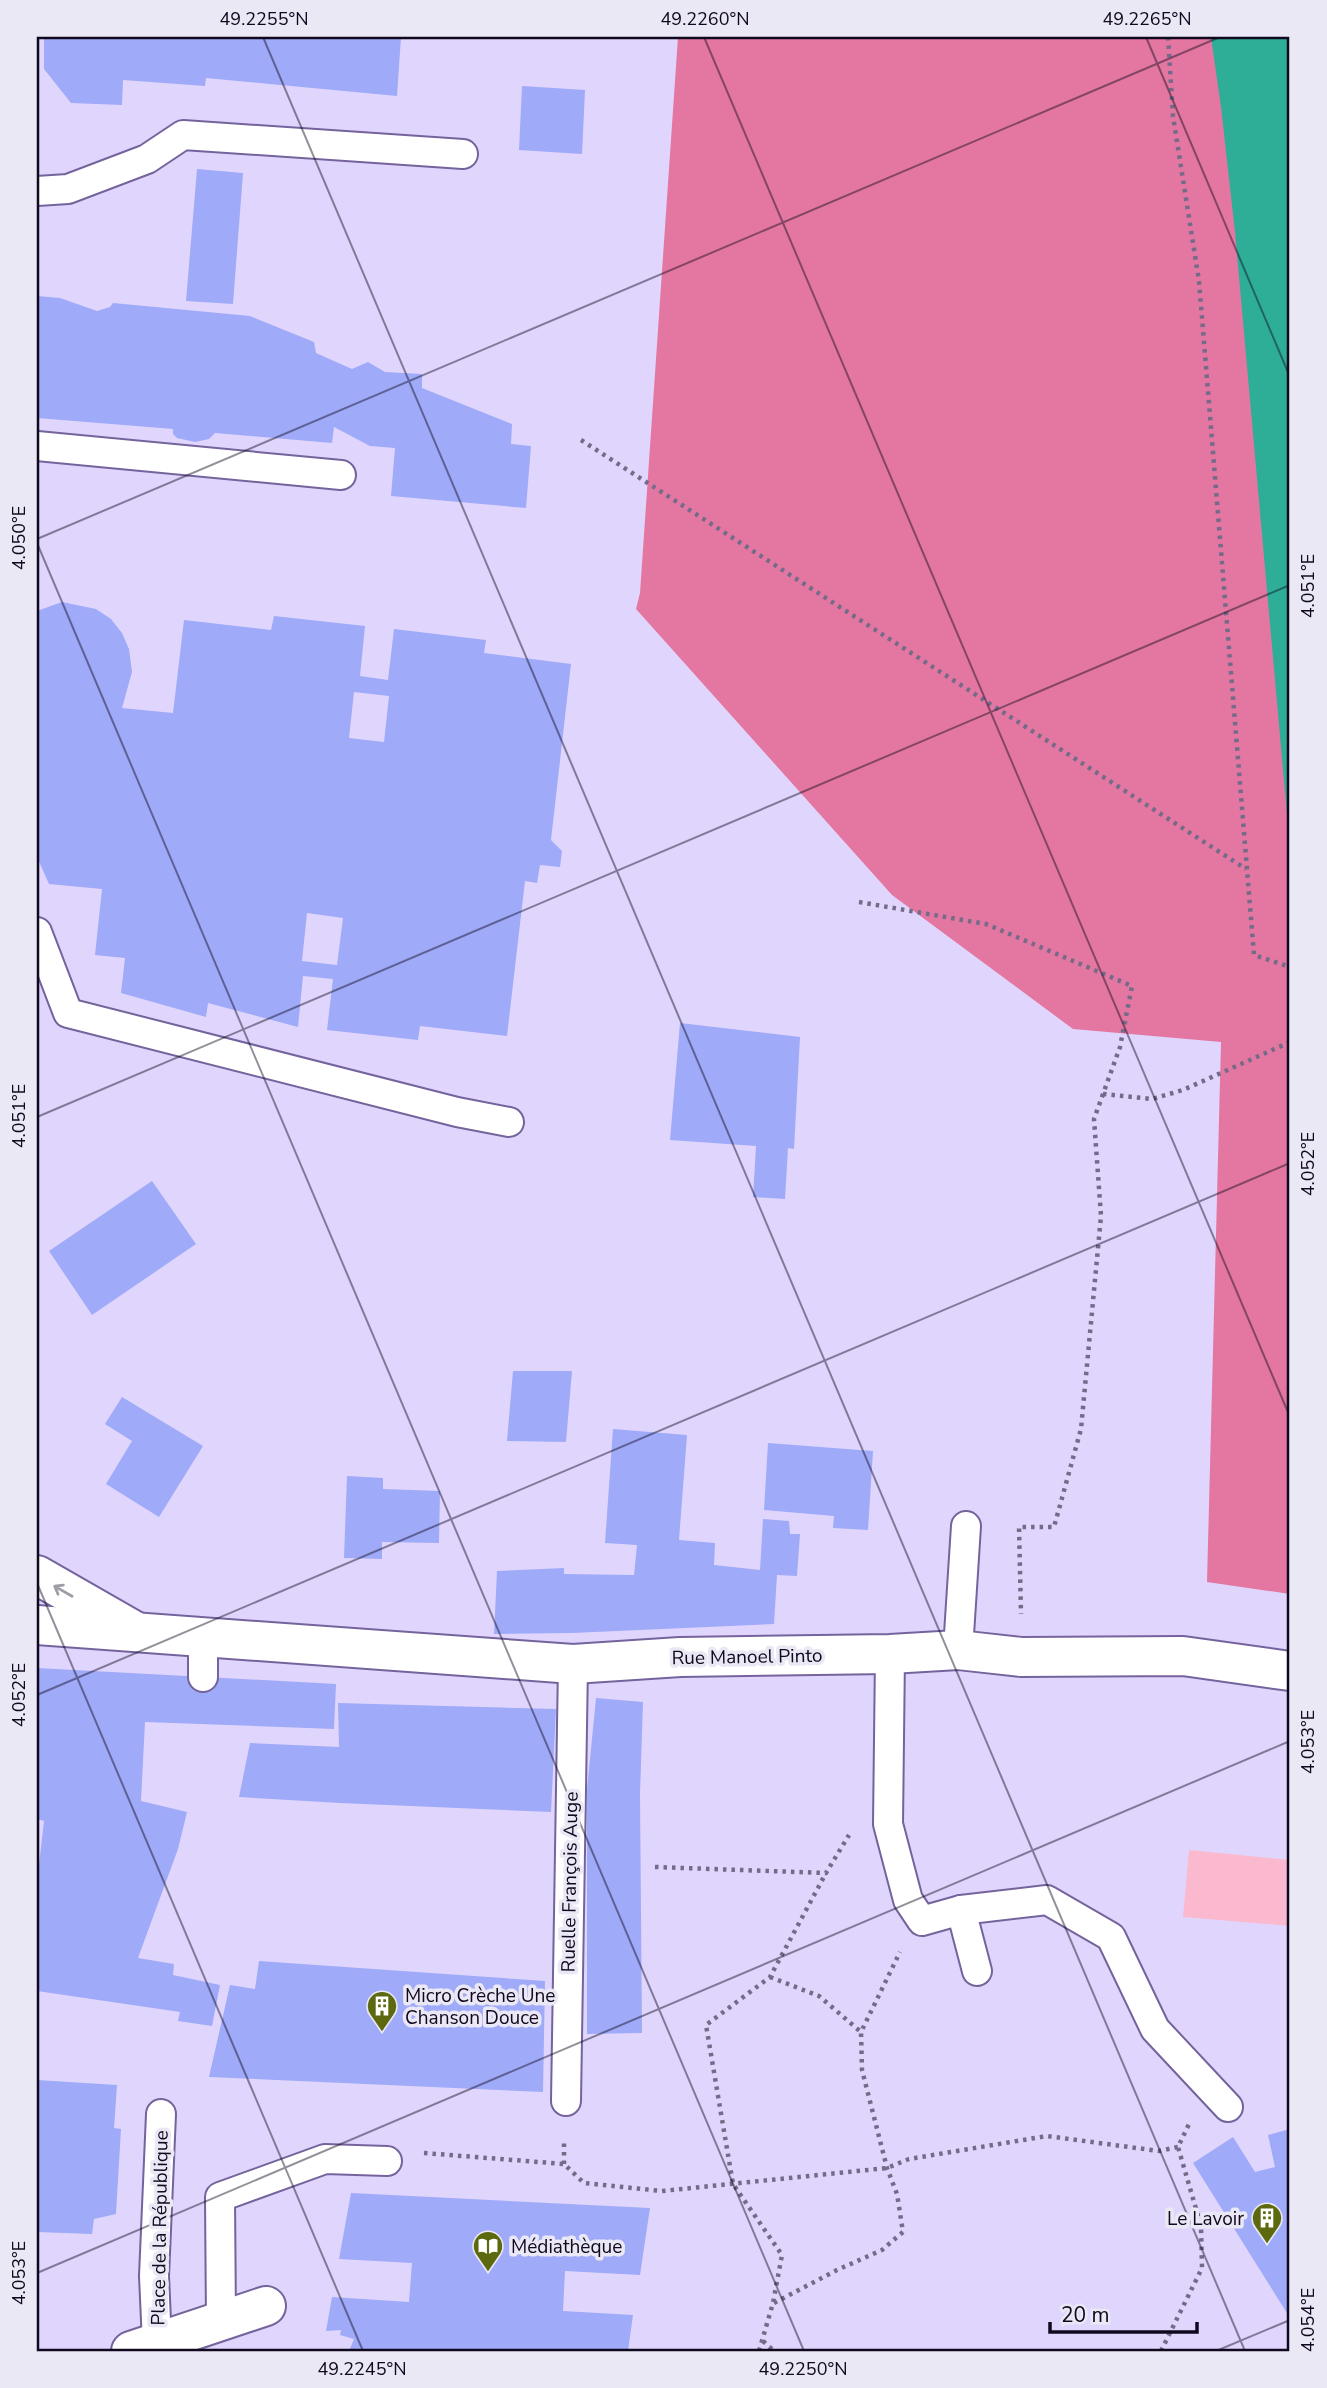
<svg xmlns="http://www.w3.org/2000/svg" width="1327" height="2388" font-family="'Nunito Sans',sans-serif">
  <rect width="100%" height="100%" fill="#e0d6fd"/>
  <polygon fill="#fbb9cf" points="1189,1850 1290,1860 1290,1926 1183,1917"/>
  <polygon fill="#e477a1" points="678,37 1290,37 1290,1594 1207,1582 1221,1042 1073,1029 892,895 636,609 640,593"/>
  <polygon fill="#2eae97" points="1211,37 1290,37 1290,848 1235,232 1221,107"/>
  <g fill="#9faaf8" fill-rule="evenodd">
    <polygon points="44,37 401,37 397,96 206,78 205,86 123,80 122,105 71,103 44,69"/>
    <polygon points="522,86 585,90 582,154 519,150"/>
    <polygon points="197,169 243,173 233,304 186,301"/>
    <polygon points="37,296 60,298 97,311 110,307 113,303 250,316 314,342 316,353 352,369 368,362 385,372 422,374 422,388 512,424 511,444 531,446 526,508 391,496 395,448 370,446 334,427 332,443 215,433 209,439 195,442 177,438 173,434 173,429 37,418"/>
    <path d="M 62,602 L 96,609 L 111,619 L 122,633 L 129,649 L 132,672 L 122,708 L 173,713 L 184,620 L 271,630 L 274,616 L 365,626 L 360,676 L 388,680 L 394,629 L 486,640 L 484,653 L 571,664 L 551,840 L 562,851 L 560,867 L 540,865 L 537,883 L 525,881 L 507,1036 L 420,1026 L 418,1040 L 327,1030 L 333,979 L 303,976 L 298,1027 L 208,1003 L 206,1017 L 121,993 L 125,958 L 95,955 L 102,889 L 49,884 L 37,857 L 37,611 ZM 354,692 L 389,696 L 384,742 L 349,738 ZM 307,913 L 343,918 L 337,965 L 302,961 Z"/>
    <polygon points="680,1023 800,1037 794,1149 788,1148 785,1199 753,1197 756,1146 670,1140"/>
    <polygon points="152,1181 196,1244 92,1315 49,1251"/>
    <polygon points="513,1371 572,1371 566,1442 507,1441"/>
    <polygon points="122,1397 203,1446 159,1517 106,1484 132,1441 105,1424"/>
    <polygon points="613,1429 687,1435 679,1540 715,1543 714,1565 760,1570 763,1519 789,1521 790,1534 800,1534 797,1576 777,1575 774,1624 572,1633 494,1634 497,1571 564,1568 564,1574 634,1575 637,1545 605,1543"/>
    <polygon points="768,1443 873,1451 868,1530 833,1528 834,1516 764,1510"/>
    <polygon points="347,1476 383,1478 383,1489 440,1491 439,1543 382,1542 382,1559 344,1558"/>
    <polygon points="37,1668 336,1684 334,1729 145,1722 141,1801 187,1812 178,1849 138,1958 174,1964 173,1975 220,1985 212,2026 178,2021 180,2012 37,1991 37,1882 44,1821 37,1819"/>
    <polygon points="596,1698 643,1702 640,1794 642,2033 587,2034 587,1790"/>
    <polygon points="338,1703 556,1709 551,1812 340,1803 239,1797 250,1743 339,1747"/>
    <polygon points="259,1961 545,1981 543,2092 209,2077 230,1985 255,1989"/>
    <polygon points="37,2080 117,2085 114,2128 121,2129 116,2214 94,2219 92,2234 37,2232"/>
    <polygon points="1290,2129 1290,2318 1193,2163 1233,2137 1255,2172 1275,2167 1268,2135"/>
    <polygon points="351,2193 650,2208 640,2275 565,2271 563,2311 633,2315 628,2351 349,2351 354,2339 340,2335 341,2330 326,2331 332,2297 409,2302 412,2263 339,2259"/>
  </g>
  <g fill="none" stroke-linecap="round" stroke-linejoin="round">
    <g stroke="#74639c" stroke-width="32">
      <g id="lane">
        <polyline points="37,191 68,189 147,159 183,135 463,154"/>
        <polyline points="37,446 341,475"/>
        <polyline points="37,932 68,1013 457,1112 509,1122"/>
        <polyline points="203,1636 203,1677"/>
        <polyline points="958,1650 966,1526"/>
        <polyline points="890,1654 888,1824 908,1900 922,1921 961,1910 977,1971"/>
        <polyline points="961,1910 1047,1900 1111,1937 1155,2029 1228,2107"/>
        <polyline points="566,2101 573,1664"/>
        <polyline points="221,2321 220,2197 325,2159 387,2161"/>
        <polyline points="160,2351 157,2343 154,2276 161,2114"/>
      </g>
    </g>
    <g stroke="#74639c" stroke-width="42">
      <g id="street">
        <polyline points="37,1575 133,1630"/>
        <polyline points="131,2351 266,2306"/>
      </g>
    </g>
    <g stroke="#74639c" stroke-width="42">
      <polyline id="secondary" points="37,1625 573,1664 680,1657 890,1654 958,1650 1021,1657 1183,1656 1290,1671"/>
    </g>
    <g stroke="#746b89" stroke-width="4.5" stroke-dasharray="3.5 5" stroke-linecap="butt">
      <polyline points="1168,37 1173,116 1199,281 1254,955 1290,967"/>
      <polyline points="581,440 1246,869"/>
      <polyline points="859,902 986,924 1132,986 1120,1047 1094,1119 1101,1216 1081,1429 1054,1527 1019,1527 1021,1614"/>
      <polyline points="1103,1094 1152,1099 1183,1090 1290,1042"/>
      <polyline points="655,1867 826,1873 849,1835"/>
      <polyline points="770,1977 819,1996 861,2032"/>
      <polyline points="424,2153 564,2164 584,2183 662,2191 887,2168 909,2159 1047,2136 1159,2151 1178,2147"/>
      <polyline points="564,2164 564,2140"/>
      <polyline points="774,2303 837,2270 882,2250 903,2232 897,2194 887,2168 862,2070 861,2032 900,1952"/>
      <polyline points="763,2341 774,2351"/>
      <polyline points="759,2351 773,2303 782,2255 733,2184 706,2025 770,1977 826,1873"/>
      <polyline points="1161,2351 1202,2268 1201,2226 1178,2147 1189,2124"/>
    </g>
    <use href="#lane" stroke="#fff" stroke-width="28"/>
    <use href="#street" stroke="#fff" stroke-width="38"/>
    <use href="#secondary" stroke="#fff" stroke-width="38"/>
  </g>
  <defs><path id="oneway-shaft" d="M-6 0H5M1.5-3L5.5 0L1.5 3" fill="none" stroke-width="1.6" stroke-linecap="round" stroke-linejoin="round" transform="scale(1.75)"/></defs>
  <use stroke="#9f9ca5" href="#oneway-shaft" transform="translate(63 1591) rotate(-150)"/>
  <path fill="none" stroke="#10081e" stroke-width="2" stroke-opacity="0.45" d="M 263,37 L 1245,2351M 704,37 L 1290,1417M 1146,37 L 1290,377M 37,539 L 1220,37M 37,543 L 804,2351M 37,1117 L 1290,585M 37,1583 L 363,2351M 37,1695 L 1290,1163M 37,2273 L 1290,1741M 1216,2351 L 1290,2320"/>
  <defs>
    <g id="building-pin" transform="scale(1.575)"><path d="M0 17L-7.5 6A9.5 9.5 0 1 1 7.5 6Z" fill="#5d690f" stroke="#ebe8f5"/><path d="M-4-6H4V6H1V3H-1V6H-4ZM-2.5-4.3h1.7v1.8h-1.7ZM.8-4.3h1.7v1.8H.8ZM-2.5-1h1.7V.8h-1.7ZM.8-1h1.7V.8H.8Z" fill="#fff"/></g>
    <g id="library-pin" transform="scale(1.575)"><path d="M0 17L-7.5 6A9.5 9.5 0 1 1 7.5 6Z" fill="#5d690f" stroke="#ebe8f5"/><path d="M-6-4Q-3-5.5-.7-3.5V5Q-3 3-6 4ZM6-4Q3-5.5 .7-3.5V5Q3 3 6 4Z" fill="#fff"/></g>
  </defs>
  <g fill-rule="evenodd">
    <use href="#building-pin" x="382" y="2006"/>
    <use href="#building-pin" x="1267" y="2218"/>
    <use href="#library-pin" x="488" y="2246"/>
  </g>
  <g text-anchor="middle" stroke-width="7" stroke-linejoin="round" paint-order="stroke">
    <g font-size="19" fill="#10081e" stroke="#ebe8f5">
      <text transform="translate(747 1656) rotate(-1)" y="7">Rue Manoel Pinto</text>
      <text transform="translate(569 1882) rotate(-89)" y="7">Ruelle François Auge</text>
      <text transform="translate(159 2228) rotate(-89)" y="7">Place de la République</text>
    </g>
    <g font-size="19" fill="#10081e" stroke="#ebe8f5" text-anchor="start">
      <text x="405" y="2002">Micro Crèche Une<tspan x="405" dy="22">Chanson Douce</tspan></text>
      <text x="1244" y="2225" text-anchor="end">Le Lavoir</text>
      <text x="511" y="2253">Médiathèque</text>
    </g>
  </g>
  <rect width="1327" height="2388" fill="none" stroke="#ebe8f5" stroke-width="77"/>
  <path d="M1050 2322v10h147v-10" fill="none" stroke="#10081e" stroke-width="3.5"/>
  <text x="1061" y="2322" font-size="21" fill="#10081e" stroke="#ebe8f5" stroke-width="5" paint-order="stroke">20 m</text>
  <rect x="38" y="38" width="1250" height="2312" fill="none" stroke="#10081e" stroke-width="2.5"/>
  <g font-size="18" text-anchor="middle" fill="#10081e">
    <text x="264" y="25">49.2255°N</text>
    <text x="705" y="25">49.2260°N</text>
    <text x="1147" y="25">49.2265°N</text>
    <text transform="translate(19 538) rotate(-90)" y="6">4.050°E</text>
    <text transform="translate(1308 586) rotate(-90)" y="6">4.051°E</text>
    <text transform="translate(19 1116) rotate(-90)" y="6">4.051°E</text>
    <text transform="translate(1308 1164) rotate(-90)" y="6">4.052°E</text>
    <text transform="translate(19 1695) rotate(-90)" y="6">4.052°E</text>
    <text transform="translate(1308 1742) rotate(-90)" y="6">4.053°E</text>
    <text transform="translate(19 2273) rotate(-90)" y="6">4.053°E</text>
    <text transform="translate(1308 2320) rotate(-90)" y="6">4.054°E</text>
    <text x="362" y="2375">49.2245°N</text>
    <text x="803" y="2375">49.2250°N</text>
  </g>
</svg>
